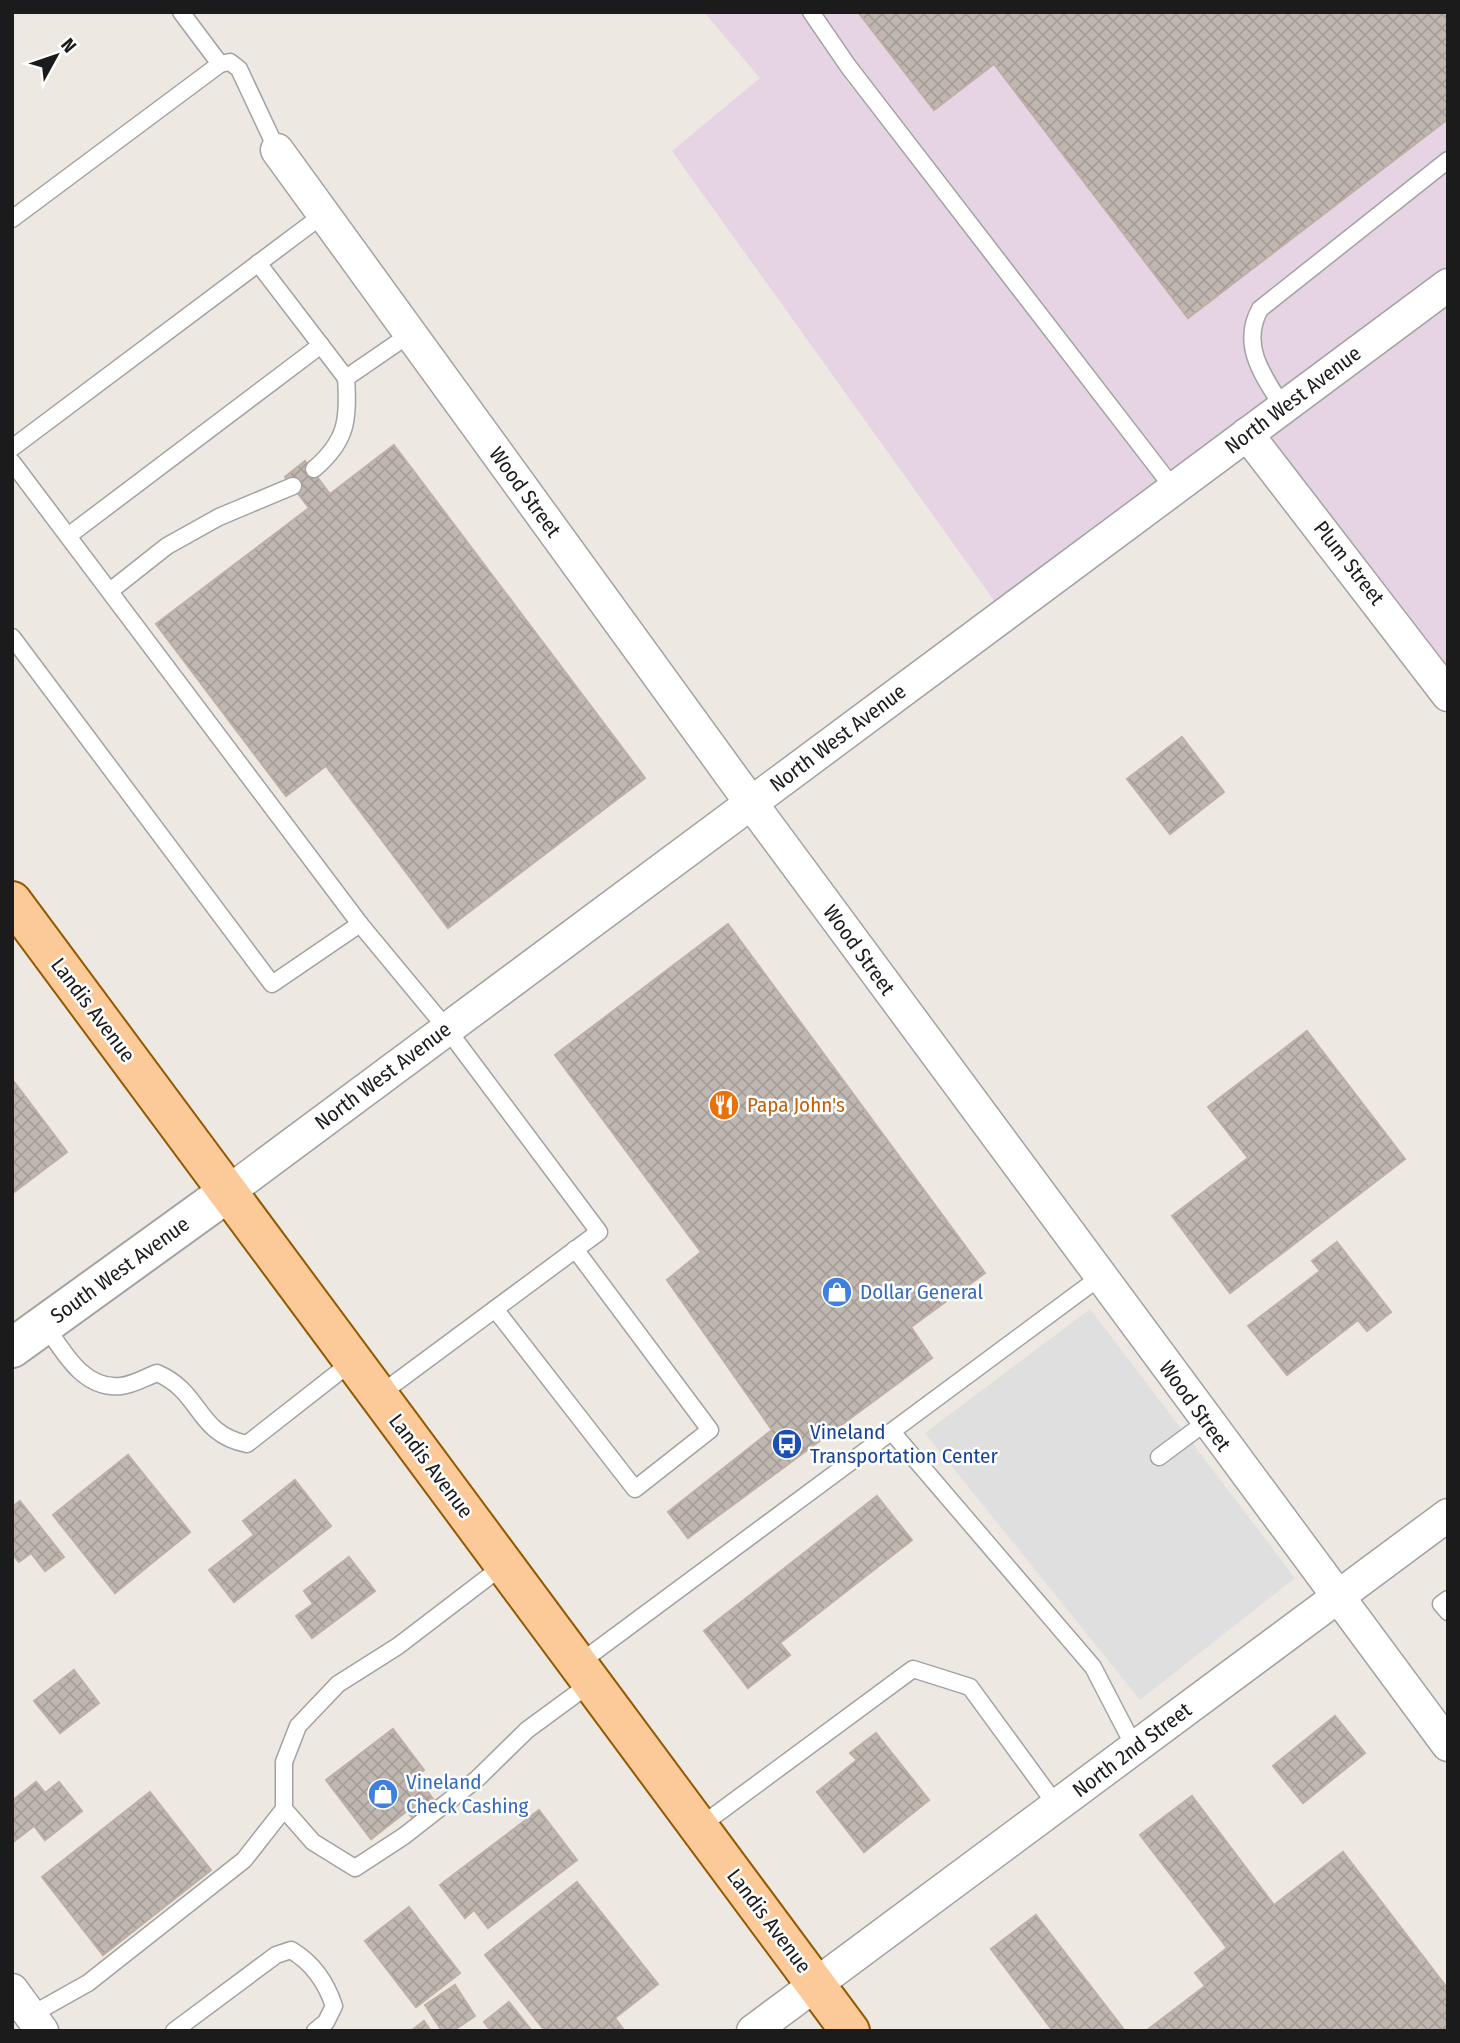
<svg xmlns="http://www.w3.org/2000/svg" width="1460" height="2043" font-family="'Fira Sans Condensed',sans-serif">
  <defs>
    <pattern id="building-cross-hatch" width="8" height="8" patternUnits="userSpaceOnUse" patternTransform="scale(1.75)"><rect width="8" height="8" fill="#c1b7b1"/><path d="M0 0l8 8M0 8l8-8" fill="none" stroke="#a59d98"/></pattern>
  </defs>
  <rect width="100%" height="100%" fill="#ede8e1"/>
  <polygon fill="#e6d3e4" points="704,12 1448,12 1448,716 1241,441 1003,613 672,151 760,78"/>
  <polygon fill="#dfdfdf" points="1090,1309 1295,1578 1140,1700 925,1433"/>
  <g fill="url(#building-cross-hatch)" stroke="#beaea4" stroke-width="2">
    <polygon points="858,12 1448,12 1448,119 1188,318 994,64 934,110"/>
    <polygon points="394,445 645,778 448,928 326,766 286,796 156,624 309,508 285,477 305,461 330,494"/>
    <polygon points="1182,737 1224,792 1170,834 1127,779"/>
    <polygon points="728,924 985,1273 911,1327 932,1358 688,1538 668,1512 772,1430 667,1280 701,1252 555,1055"/>
    <polygon points="1307,1031 1405,1159 1230,1293 1172,1216 1248,1158 1208,1107"/>
    <polygon points="12,1079 67,1152 13,1193 12,1192"/>
    <polygon points="1337,1242 1391,1312 1367,1331 1358,1320 1287,1375 1248,1326 1320,1271 1312,1261"/>
    <polygon points="128,1455 190,1532 115,1593 53,1515"/>
    <polygon points="295,1480 331,1526 234,1602 209,1570 254,1535 243,1521"/>
    <polygon points="877,1496 912,1540 780,1643 790,1655 748,1688 704,1631"/>
    <polygon points="20,1501 64,1557 45,1571 31,1553 19,1562 12,1554 12,1507"/>
    <polygon points="349,1557 375,1591 312,1638 296,1616 313,1604 304,1591"/>
    <polygon points="74,1670 99,1703 60,1733 34,1701"/>
    <polygon points="1335,1716 1365,1753 1303,1803 1273,1766"/>
    <polygon points="393,1729 424,1770 416,1776 439,1807 417,1824 407,1811 371,1839 326,1780"/>
    <polygon points="876,1733 929,1800 864,1852 817,1792 857,1760 850,1753"/>
    <polygon points="36,1782 45,1793 59,1782 82,1811 45,1840 34,1826 12,1843 12,1801"/>
    <polygon points="150,1792 211,1870 103,1955 42,1877"/>
    <polygon points="1192,1796 1274,1905 1343,1852 1448,1989 1448,2031 1146,2031 1205,1986 1195,1973 1227,1948 1140,1835"/>
    <polygon points="539,1810 577,1860 488,1928 474,1910 465,1918 440,1885"/>
    <polygon points="577,1882 658,1984 615,2018 623,2029 621,2031 545,2031 485,1955"/>
    <polygon points="409,1907 460,1973 416,2007 365,1941"/>
    <polygon points="1036,1915 1125,2031 1053,2031 991,1949"/>
    <polygon points="455,1985 475,2016 453,2031 442,2031 425,2005"/>
    <polygon points="509,2002 532,2031 491,2031 484,2022"/>
    <polygon points="424,2021 431,2031 411,2031"/>
  </g>
  <g fill="none" stroke-linecap="round" stroke-linejoin="round">
    <g stroke="#a2a2a2" stroke-width="19">
      <g id="service">
        <polyline points="181,12 220,64"/>
        <polyline points="811,12 848,66 1174,489"/>
        <polyline points="12,219 220,64 230,62 239,69 277,150"/>
        <polyline points="258,263 346,378 410,334"/>
        <path d="M 1283,407 C 1263,376 1240,345 1260,309 L 1448,160"/>
        <polyline points="12,448 324,214"/>
        <polyline points="12,462 360,924"/>
        <path d="M 314,469 C 347,441 349,419 346,378"/>
        <polyline points="68,536 321,345"/>
        <polyline points="110,591 167,546 219,517 293,486"/>
        <polyline points="12,637 272,984 360,924 447,1029 599,1232 379,1395"/>
        <polyline points="495,1309 635,1489 710,1430 575,1249"/>
        <path d="M 45,1325 C 63,1351 83,1390 121,1386 C 133,1385 146,1377 157,1373 C 202,1392 196,1434 247,1444 L 353,1361"/>
        <polyline points="892,1432 1093,1667 1135,1748"/>
        <polyline points="1159,1457 1206,1422"/>
        <polyline points="504,1565 398,1646 338,1684 298,1726 284,1762 284,1809 313,1842 355,1868 404,1836 477,1779 527,1730 591,1683"/>
        <polyline points="1448,1599 1441,1604 1448,1612"/>
        <polyline points="578,1664 1100,1277"/>
        <polyline points="699,1827 913,1669 970,1687 1057,1806"/>
        <polyline points="31,2015 88,1983 244,1860 284,1809"/>
        <path d="M 174,2031 L 276,1955 L 291,1950 C 313,1963 326,1982 334,2006 L 326,2022 L 315,2031"/>
      </g>
    </g>
    <g stroke="#a2a2a2" stroke-width="35">
      <g id="minor">
        <polyline points="277,150 751,803 1448,1745"/>
        <polyline points="1247,434 1448,695"/>
        <polyline points="228,1192 1448,285"/>
        <polyline points="12,1990 42,2031"/>
        <polyline points="753,2031 1448,1515"/>
      </g>
    </g>
    <g stroke="#a2a2a2" stroke-width="42">
      <polyline id="tertiary" points="12,1348 228,1192"/>
    </g>
    <g stroke="#925901" stroke-width="42">
      <polyline id="primary" points="12,901 850,2031"/>
    </g>
    <use href="#service" stroke="#fff" stroke-width="16"/>
    <use href="#minor" stroke="#fff" stroke-width="32"/>
    <use href="#tertiary" stroke="#fff" stroke-width="38"/>
    <use href="#primary" stroke="#fbca98" stroke-width="38"/>
  </g>
  <defs>
    <g id="restaurant-disc" transform="scale(1.575)"><circle r="9.5" fill="#e8710a" stroke="#fff"/><path d="M-5-6h1v4h1v-4h1v4h1v-4h1v5L-1.5 .5V6h-2V.5L-5-1ZM5-6V6H3V1.5H1.5Q1.5-4 5-6Z" fill="#fff"/></g>
    <g id="shop-disc" transform="scale(1.575)"><circle r="9.5" fill="#3f7fe0" stroke="#fff"/><path d="M-5-2.5h2.3a2.7 3.5 0 0 1 5.4 0H5L5.5 6h-11ZM-1.5-2.5h3a1.5 2.3 0 0 0-3 0Z" fill="#fff"/></g>
    <g id="bus-disc" transform="scale(1.575)"><circle r="9.5" fill="#1a4fb4" stroke="#fff"/><path d="M-5-6H5V4H4V6H2V4H-2V6H-4V4H-5ZM-3.5-4V0h7V-4ZM-3.5 1.2v1.5H-2V1.2ZM2 1.2v1.5H3.5V1.2Z" fill="#fff"/></g>
  </defs>
  <g fill-rule="evenodd">
    <use href="#restaurant-disc" x="724" y="1105"/>
    <use href="#shop-disc" x="837" y="1292"/>
    <use href="#bus-disc" x="787" y="1444"/>
    <use href="#shop-disc" x="383" y="1794"/>
  </g>
  <g text-anchor="middle" stroke-width="5" stroke-linejoin="round" paint-order="stroke">
    <g font-size="21" fill="#1b1b1b" stroke="#fff">
      <text transform="translate(1293 400) rotate(-37)" y="7">North West Avenue</text>
      <text transform="translate(525 492) rotate(54)" y="7">Wood Street</text>
      <text transform="translate(1349 563) rotate(52)" y="7">Plum Street</text>
      <text transform="translate(838 738) rotate(-37)" y="7">North West Avenue</text>
      <text transform="translate(859 950) rotate(54)" y="7">Wood Street</text>
      <text transform="translate(93 1010) rotate(53)" y="7">Landis Avenue</text>
      <text transform="translate(383 1076) rotate(-37)" y="7">North West Avenue</text>
      <text transform="translate(120 1270) rotate(-36)" y="7">South West Avenue</text>
      <text transform="translate(1195 1406) rotate(54)" y="7">Wood Street</text>
      <text transform="translate(431 1466) rotate(53)" y="7">Landis Avenue</text>
      <text transform="translate(1132 1750) rotate(-37)" y="7">North 2nd Street</text>
      <text transform="translate(769 1921) rotate(53)" y="7">Landis Avenue</text>
    </g>
    <g font-size="21" fill="#c56008" stroke="#fff" text-anchor="start">
      <text x="747" y="1112">Papa John's</text>
    </g>
    <g font-size="21" fill="#366cbe" stroke="#fff" text-anchor="start">
      <text x="860" y="1299">Dollar General</text>
      <text x="406" y="1789">Vineland<tspan x="406" dy="24">Check Cashing</tspan></text>
    </g>
    <g font-size="21" fill="#164399" stroke="#fff" text-anchor="start">
      <text x="810" y="1439">Vineland<tspan x="810" dy="24">Transportation Center</tspan></text>
    </g>
  </g>
  <rect width="1460" height="2043" fill="none" stroke="#1b1b1b" stroke-width="28"/>
  <g transform="translate(56 56) rotate(50)" stroke="#ffffff" stroke-width="5" paint-order="stroke">
  <path d="M0-5L12 26L0 18L-12 26Z" fill="#1b1b1b"/>
  <text y="-10" font-size="19" font-weight="bold" text-anchor="middle" fill="#1b1b1b">N</text>
  </g>
</svg>
